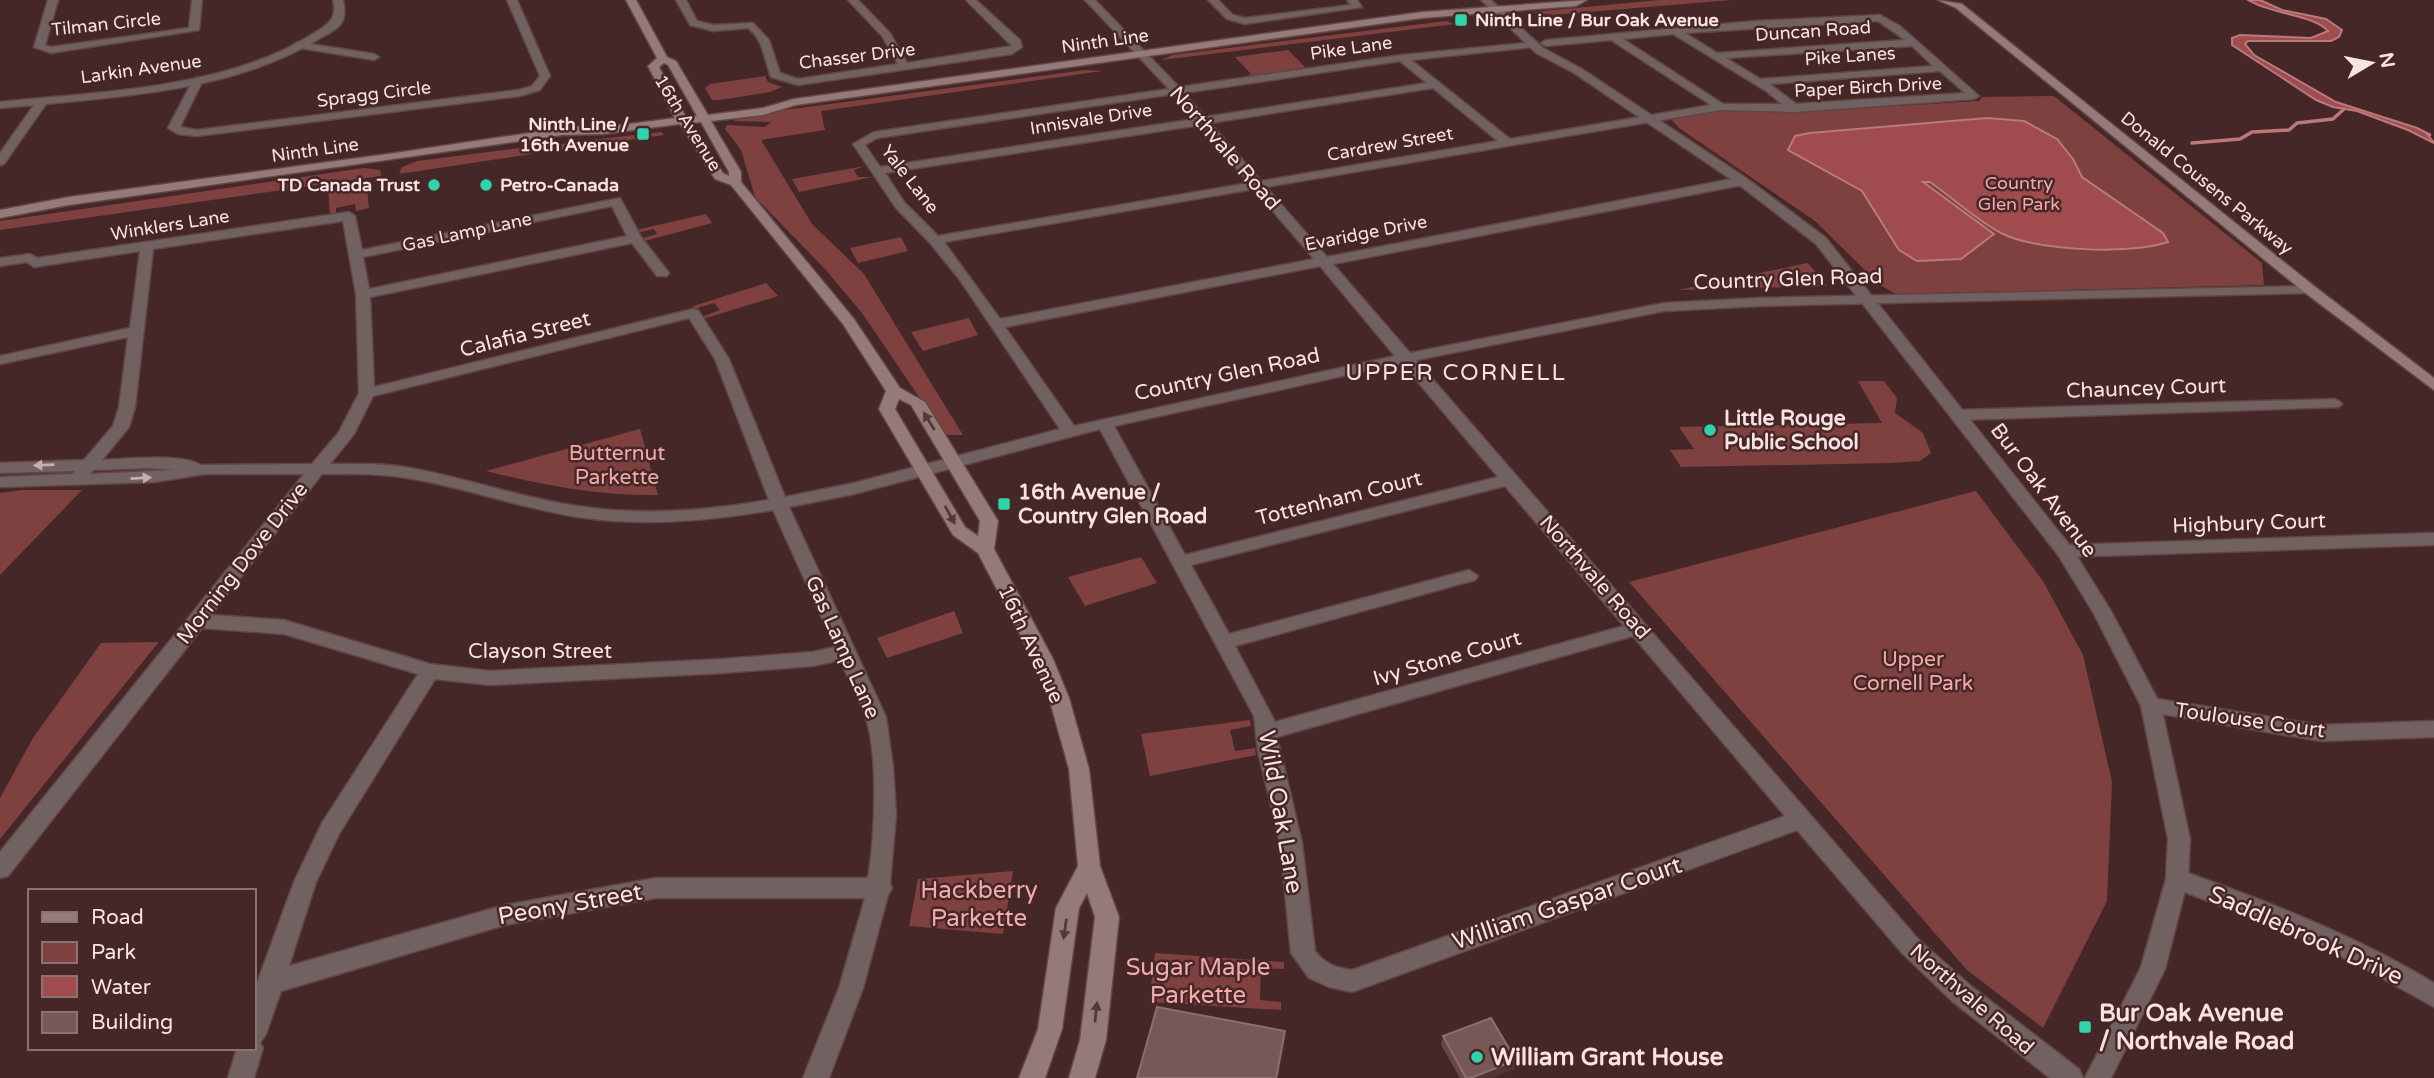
<svg xmlns="http://www.w3.org/2000/svg" width="2434" height="1078" font-family="'Varela Round',sans-serif">
  <rect width="100%" height="100%" fill="#462727"/>
  <g fill="#7f4040">
    <polygon points="1659,0 1732,0 1552,15 1533,12"/>
    <polygon points="1446,21 1455,24 1162,60 1172,55"/>
    <polygon points="1288,50 1307,69 1245,77 1251,74 1235,57"/>
    <polygon points="1085,70 1102,71 821,111 825,130 761,140 812,224 864,274 963,435 945,435 862,313 825,269 755,197 741,150 725,129 727,125 765,127 771,122 733,121 746,115"/>
    <polygon points="765,76 768,82 782,87 770,92 720,100 712,100 705,88 710,84"/>
    <polygon points="2054,96 2262,263 2264,285 1896,294 1880,285 1815,221 1679,128 1670,118 1716,110 1798,112 1979,101 1982,97"/>
    <polygon points="661,132 664,135 554,151 557,146 565,143"/>
    <polygon points="520,148 530,150 532,154 399,174 402,167 417,161"/>
    <polygon points="865,166 854,170 858,177 872,177 799,192 792,179"/>
    <polygon points="364,168 380,170 381,176 0,230 0,221"/>
    <polygon points="366,180 369,208 356,211 355,204 336,208 336,214 330,216 328,186"/>
    <polygon points="706,214 712,223 641,242 639,239 657,234 654,229 637,233 636,230"/>
    <polygon points="901,237 908,251 858,263 850,248"/>
    <polygon points="1808,263 1827,286 1678,290"/>
    <polygon points="766,283 778,296 703,319 701,317 720,310 714,303 694,309 693,306"/>
    <polygon points="969,318 978,335 923,351 911,332"/>
    <polygon points="1858,381 1884,381 1897,398 1895,413 1923,433 1931,453 1920,461 1890,463 1681,467 1670,450 1694,449 1679,427 1882,423"/>
    <path d="M 640,429 L 658,495 C 599,496 543,485 486,471 Z"/>
    <polygon points="22,490 82,490 0,575 0,493"/>
    <polygon points="1976,491 2043,581 2083,655 2112,782 2107,901 2043,1028 1967,970 1629,582"/>
    <polygon points="1141,557 1157,583 1085,606 1068,577"/>
    <polygon points="954,611 963,633 887,658 877,638"/>
    <polygon points="158,642 158,643 0,839 0,798 33,738 101,643"/>
    <polygon points="1250,720 1251,726 1230,730 1235,751 1255,748 1256,755 1150,776 1141,734"/>
    <polygon points="1013,871 1003,934 909,926 918,879"/>
    <polygon points="1155,953 1284,962 1284,969 1261,968 1260,1000 1281,1002 1281,1010 1149,1002"/>
  </g>
  <g fill="#a04b4d" stroke="#ba797a" stroke-width="2">
    <path d="M 2248,0 L 2260,0 L 2282,10 L 2326,19 L 2342,30 L 2339,37 L 2331,41 L 2248,41 L 2245,44 L 2254,55 L 2336,102 L 2417,128 L 2431,135 L 2428,135 L 2434,143 L 2408,130 L 2357,111 L 2333,107 L 2316,100 L 2232,45 L 2232,38 L 2240,35 L 2311,38 L 2328,31 C 2314,15 2270,14 2248,0 Z"/>
    <path d="M 1987,118 L 2024,121 L 2057,139 L 2073,159 L 2082,177 L 2163,233 L 2168,242 C 2131,255 2037,251 2001,233 C 1976,220 1953,198 1930,182 L 1923,182 L 1994,234 L 1961,259 L 1917,261 L 1899,250 L 1862,191 L 1788,150 L 1795,136 L 1810,133 Z"/>
  </g>
  <g fill="none" stroke-linecap="round" stroke-linejoin="round">
    <polyline stroke="#ba797a" stroke-width="3.5" points="2192,143 2240,139 2252,132 2289,130 2297,123 2333,119 2344,109"/>
    <g stroke="#624545" stroke-width="3">
      <g id="minor">
        <polygon points="48,0 58,0 45,45 51,47 189,28 192,0 202,0 199,30 51,53 34,47"/>
        <polygon points="507,0 517,0 550,76 540,90 520,96 197,136 178,134 168,128 193,80 198,77 203,80 180,127 197,130 519,90 532,86 540,76"/>
        <path d="M 676,0 L 686,0 L 697,21 L 713,25 L 753,23 L 769,40 L 780,73 L 798,79 L 898,64 L 882,36 L 848,0 L 858,0 L 890,33 L 907,63 L 1012,46 L 966,0 L 976,0 L 1020,40 L 1022,47 L 1012,54 L 798,85 L 771,77 C 764,60 764,40 748,28 L 713,31 L 690,25 Z"/>
        <path d="M 1085,0 L 1095,0 L 1179,87 L 1402,55 L 1537,42 L 1538,44 L 1533,47 L 1411,60 L 1510,139 L 1711,105 L 1611,40 L 1546,46 L 1541,43 L 1546,40 L 1756,21 L 1880,15 L 1900,26 L 1979,96 L 1974,99 L 1795,112 L 1721,110 L 1266,187 L 1327,257 L 1742,177 L 1748,181 L 1742,185 L 1333,264 L 1410,353 L 1664,303 L 1760,298 L 2314,286 L 2314,292 L 2309,293 L 1760,306 L 1664,311 L 1416,360 L 1918,939 L 1971,986 L 2079,1069 L 2083,1078 L 2050,1078 L 1953,1002 L 1902,953 L 1797,830 L 1352,992 L 1329,987 L 1309,978 L 1291,953 L 1280,843 L 1258,751 L 1254,716 L 1100,429 L 854,494 L 789,507 L 886,717 L 893,767 L 896,815 L 890,883 L 892,888 L 888,895 L 863,988 L 829,1078 L 803,1078 L 839,988 L 865,898 L 656,898 L 505,925 L 281,991 L 266,1034 L 260,1043 L 263,1048 L 254,1078 L 228,1078 L 237,1048 L 254,1048 L 254,998 L 257,983 L 294,882 L 322,823 L 418,674 L 284,634 L 202,628 L 8,876 L 0,878 L 0,852 L 304,474 L 205,474 L 154,482 L 0,487 L 0,477 L 72,474 L 75,471 L 0,473 L 0,463 L 84,460 L 113,426 L 119,407 L 128,337 L 0,364 L 0,356 L 130,328 L 140,251 L 34,267 L 27,262 L 0,266 L 0,258 L 30,254 L 37,258 L 349,212 L 355,216 L 362,250 L 620,198 L 641,237 L 669,273 L 667,276 L 657,276 L 632,243 L 370,297 L 374,387 L 693,309 L 698,310 L 729,359 L 785,497 L 854,483 L 1060,429 L 960,280 L 930,243 L 896,208 L 853,144 L 874,132 L 1169,89 ZM 1878,21 L 1905,40 L 1717,53 L 1685,33 ZM 1673,34 L 1766,91 L 1782,104 L 1723,104 L 1623,39 ZM 1912,46 L 1933,66 L 1760,79 L 1726,58 ZM 1400,61 L 1427,83 L 1205,117 L 1184,93 ZM 1940,71 L 1965,93 L 1796,104 L 1770,84 ZM 1433,88 L 1498,141 L 1261,181 L 1210,123 ZM 1174,94 L 1195,119 L 880,167 L 865,145 L 877,138 ZM 1200,125 L 1249,183 L 938,236 L 904,202 L 885,173 ZM 1254,189 L 1314,259 L 1000,319 L 944,242 ZM 612,206 L 627,236 L 369,289 L 363,257 ZM 343,221 L 356,294 L 359,393 L 339,432 L 312,464 L 200,465 C 183,453 124,459 102,460 L 129,427 L 135,407 L 153,249 ZM 1320,266 L 1395,356 L 1074,426 L 1005,327 ZM 689,318 L 715,359 L 769,500 C 706,511 641,516 577,506 C 521,498 466,478 410,468 C 383,463 357,464 330,464 L 354,434 L 373,396 ZM 1402,363 L 1498,477 L 1185,555 L 1114,426 ZM 149,468 L 174,470 L 90,474 L 93,470 ZM 322,474 C 350,474 378,473 407,478 C 464,487 520,508 578,517 C 643,527 709,521 773,510 L 835,647 L 813,652 L 723,659 L 490,671 L 430,664 L 284,620 L 211,615 ZM 1505,486 L 1624,626 L 1275,722 L 1235,646 L 1475,580 L 1478,576 L 1469,570 L 1229,634 L 1191,565 ZM 1633,636 L 1785,816 L 1352,970 C 1336,968 1325,964 1315,951 L 1302,843 L 1277,737 ZM 840,660 C 848,678 858,696 865,715 C 879,754 875,837 868,878 L 656,878 L 505,905 L 289,966 L 316,882 L 339,834 L 435,679 L 490,685 L 723,673 L 813,666 Z"/>
        <polygon points="1208,0 1218,0 1233,15 1245,18 1351,5 1347,0 1357,0 1362,7 1245,24 1227,19"/>
        <polygon points="298,42 374,54 379,57 374,60 294,47 293,45"/>
        <polygon points="2334,399 2339,401 2342,404 2339,407 1959,420 1951,415 1959,410"/>
        <polygon points="2434,533 2434,545 2065,557 2056,551 2065,545"/>
        <polygon points="2151,698 2321,725 2434,721 2434,737 2321,741 2144,711 2141,706 2144,701"/>
        <path d="M 2177,869 C 2266,901 2353,934 2434,983 L 2434,1007 L 2364,968 L 2301,937 L 2169,886 L 2166,879 L 2169,872 Z"/>
      </g>
    </g>
    <g stroke="#624545" stroke-width="3">
      <g id="tertiary">
        <path d="M 333,0 L 343,0 C 345,9 346,18 340,25 C 335,31 324,36 317,40 C 237,88 137,95 46,104 L 4,164 L 0,165 L 0,153 L 34,105 L 0,108 L 0,102 C 98,92 220,89 306,38 C 323,27 339,22 333,0 Z"/>
        <polygon points="1481,0 1491,0 1543,48 1582,69 1746,178 1826,238 2071,547 2111,611 2161,706 2190,839 2188,879 2165,969 2111,1078 2085,1078 2141,967 2166,879 2168,839 2141,706 2093,612 2058,555 1816,244 1738,184 1574,73 1536,53"/>
      </g>
    </g>
    <g stroke="#624545" stroke-width="3">
      <g id="secondary">
        <path d="M 626,0 L 636,0 L 667,57 L 676,61 L 708,115 L 763,108 L 794,99 L 1422,12 L 1587,0 L 1576,6 L 1422,18 L 796,105 L 763,115 L 711,121 L 741,172 L 741,182 L 854,319 L 900,388 L 925,402 L 998,521 L 994,549 L 1053,659 L 1069,698 L 1089,769 L 1100,866 L 1119,917 L 1106,1040 L 1095,1078 L 1069,1078 L 1080,1040 L 1095,917 L 1087,893 L 1079,908 L 1062,1029 L 1045,1078 L 1019,1078 L 1038,1029 L 1056,908 L 1078,866 L 1069,769 L 1049,698 L 1033,659 L 978,553 L 953,535 L 879,409 L 886,391 L 843,324 L 731,185 L 715,179 L 680,124 L 603,134 L 562,135 L 69,205 L 0,218 L 0,210 L 69,197 L 395,153 L 576,126 L 591,129 L 675,118 L 648,66 L 657,58 ZM 664,63 L 668,65 L 697,116 L 686,117 L 683,112 L 659,67 ZM 701,122 L 729,172 L 729,176 L 723,173 L 690,123 ZM 899,399 L 911,405 L 980,521 L 978,536 L 965,527 L 895,409 Z"/>
        <polygon points="1938,0 1962,4 2314,286 2434,378 2434,390 2304,292 1956,8"/>
      </g>
    </g>
    <use href="#minor" fill="#716160" fill-rule="evenodd"/>
    <use href="#tertiary" fill="#716160" fill-rule="evenodd"/>
    <use href="#secondary" fill="#947b7a" fill-rule="evenodd"/>
  </g>
  <polygon fill="#674847" points="1443,1036 1516,1060 1514,1069 1491,1078 1460,1078 1441,1045"/>
  <g fill="#533433">
    <polygon points="1285,1031 1284,1048 1278,1078 1276,1078"/>
    <polygon points="1516,1060 1514,1069 1491,1078 1471,1078"/>
  </g>
  <g fill="#775857" stroke="#8b6e6d" stroke-width="2">
    <polygon points="1157,1007 1285,1031 1276,1078 1137,1078"/>
    <polygon points="1491,1018 1516,1060 1471,1078 1466,1078 1443,1036"/>
  </g>
  <defs><path id="oneway-solid" d="M-6-.8H1V-3.2L6.5 0L1 3.2V.8H-6Z" transform="scale(1.75)"/></defs>
  <g fill="#563838">
    <use href="#oneway-solid" transform="translate(929 421) rotate(-122)"/>
    <use href="#oneway-solid" transform="translate(950 515) rotate(61)"/>
    <use href="#oneway-solid" transform="translate(1065 929) rotate(98)"/>
    <use href="#oneway-solid" transform="translate(1096 1012) rotate(-84)"/>
  </g>
  <g fill="#c2afae">
    <use href="#oneway-solid" transform="translate(44 465) rotate(178)"/>
    <use href="#oneway-solid" transform="translate(141 478) rotate(-3)"/>
  </g>
  <g fill="#2fd4aa" stroke="#462727" stroke-width="2.5">
    <rect x="1454" y="13" width="14" height="14" rx="3.5"/>
    <rect x="636" y="127" width="14" height="14" rx="3.5"/>
    <circle cx="434" cy="185" r="7"/>
    <circle cx="486" cy="185" r="7"/>
    <circle cx="1710" cy="430" r="7"/>
    <rect x="997" y="497" width="14" height="14" rx="3.5"/>
    <rect x="2078" y="1020" width="14" height="14" rx="3.5"/>
    <circle cx="1477" cy="1057" r="7"/>
  </g>
  <g text-anchor="middle" stroke-width="5" stroke-linejoin="round" paint-order="stroke">
    <g font-size="18" font-weight="bold" fill="#f8e3e2" stroke="#462727" text-anchor="start">
      <text x="1475" y="26">Ninth Line / Bur Oak Avenue</text>
      <text x="629" y="130" text-anchor="end">Ninth Line /<tspan x="629" dy="21">16th Avenue</tspan></text>
      <text x="420" y="191" text-anchor="end">TD Canada Trust</text>
      <text x="500" y="191">Petro-Canada</text>
    </g>
    <g font-size="18" fill="#f8e3e2" stroke="#462727">
      <text transform="translate(106 24) rotate(-6)" y="6">Tilman Circle</text>
      <text transform="translate(1813 31) rotate(-4)" y="6">Duncan Road</text>
      <text transform="translate(1105 41) rotate(-8)" y="6">Ninth Line</text>
      <text transform="translate(1351 48) rotate(-8)" y="6">Pike Lane</text>
      <text transform="translate(857 56) rotate(-7)" y="6">Chasser Drive</text>
      <text transform="translate(1850 56) rotate(-4)" y="6">Pike Lanes</text>
      <text transform="translate(141 69) rotate(-8)" y="6">Larkin Avenue</text>
      <text transform="translate(1868 87) rotate(-3)" y="6">Paper Birch Drive</text>
      <text transform="translate(374 94) rotate(-7)" y="6">Spragg Circle</text>
      <text transform="translate(1091 119) rotate(-9)" y="6">Innisvale Drive</text>
      <text transform="translate(688 123) rotate(58)" y="6">16th Avenue</text>
      <text transform="translate(1390 144) rotate(-10)" y="6">Cardrew Street</text>
      <text transform="translate(315 150) rotate(-8)" y="6">Ninth Line</text>
      <text transform="translate(910 179) rotate(52)" y="6">Yale Lane</text>
      <text transform="translate(2207 183) rotate(39)" y="6">Donald Cousens Parkway</text>
      <text transform="translate(170 225) rotate(-9)" y="6">Winklers Lane</text>
      <text transform="translate(467 232) rotate(-12)" y="6">Gas Lamp Lane</text>
      <text transform="translate(1366 233) rotate(-11)" y="6">Evaridge Drive</text>
    </g>
    <g font-size="18" fill="#f3abaa" stroke="#462727">
      <text x="2019" y="189">Country<tspan x="2019" dy="21">Glen Park</tspan></text>
    </g>
    <g font-size="21" fill="#f8e3e2" stroke="#462727">
      <text transform="translate(1225 148) rotate(49)" y="7">Northvale Road</text>
      <text transform="translate(1788 279) rotate(-2)" y="7">Country Glen Road</text>
      <text transform="translate(525 334) rotate(-14)" y="7">Calafia Street</text>
      <text transform="translate(1227 374) rotate(-12)" y="7">Country Glen Road</text>
      <text transform="translate(2146 388) rotate(-2)" y="7">Chauncey Court</text>
      <text transform="translate(2044 490) rotate(53)" y="7">Bur Oak Avenue</text>
      <text transform="translate(1339 498) rotate(-14)" y="7">Tottenham Court</text>
      <text transform="translate(2249 523) rotate(-2)" y="7">Highbury Court</text>
      <text transform="translate(242 563) rotate(-52)" y="7">Morning Dove Drive</text>
      <text transform="translate(1595 577) rotate(49)" y="7">Northvale Road</text>
      <text transform="translate(1031 644) rotate(65)" y="7">16th Avenue</text>
      <text transform="translate(843 647) rotate(66)" y="7">Gas Lamp Lane</text>
      <text x="540" y="658">Clayson Street</text>
      <text transform="translate(1447 658) rotate(-16)" y="7">Ivy Stone Court</text>
      <text transform="translate(2250 720) rotate(8)" y="7">Toulouse Court</text>
      <text transform="translate(1972 999) rotate(41)" y="7">Northvale Road</text>
    </g>
    <g font-size="21" font-weight="bold" fill="#f8e3e2" stroke="#462727" text-anchor="start">
      <text x="1724" y="425">Little Rouge<tspan x="1724" dy="24">Public School</tspan></text>
      <text x="1018" y="499">16th Avenue /<tspan x="1018" dy="24">Country Glen Road</tspan></text>
    </g>
    <g font-size="21" fill="#f3abaa" stroke="#462727">
      <text x="617" y="460">Butternut<tspan x="617" dy="24">Parkette</tspan></text>
      <text x="1913" y="666">Upper<tspan x="1913" dy="24">Cornell Park</tspan></text>
    </g>
    <g font-size="23" letter-spacing="2" fill="#f8e3e2" stroke="#462727">
      <text x="1456" y="380">UPPER CORNELL</text>
    </g>
    <g font-size="24" fill="#f8e3e2" stroke="#462727">
      <text transform="translate(1281 812) rotate(80)" y="8">Wild Oak Lane</text>
      <text transform="translate(1567 903) rotate(-19)" y="8">William Gaspar Court</text>
      <text transform="translate(570 904) rotate(-10)" y="8">Peony Street</text>
      <text transform="translate(2306 935) rotate(24)" y="8">Saddlebrook Drive</text>
    </g>
    <g font-size="24" fill="#f3abaa" stroke="#462727">
      <text x="979" y="898">Hackberry<tspan x="979" dy="28">Parkette</tspan></text>
      <text x="1198" y="975">Sugar Maple<tspan x="1198" dy="28">Parkette</tspan></text>
    </g>
    <g font-size="24" font-weight="bold" fill="#f8e3e2" stroke="#462727" text-anchor="start">
      <text x="2099" y="1021">Bur Oak Avenue<tspan x="2099" dy="28">/ Northvale Road</tspan></text>
      <text x="1491" y="1065">William Grant House</text>
    </g>
  </g>
  <rect x="28" y="889" width="228" height="161" fill="#462727" stroke="#8d7272" stroke-width="2"/>
  <rect x="42" y="912" width="35" height="10" fill="#947b7a" stroke="#8d7272" stroke-width="2"/>
  <text x="91" y="924" font-size="21" fill="#f8e3e2">Road</text>
  <rect x="42" y="942" width="35" height="21" fill="#7f4040" stroke="#8d7272" stroke-width="2"/>
  <text x="91" y="959" font-size="21" fill="#f8e3e2">Park</text>
  <rect x="42" y="976" width="35" height="21" fill="#a04b4d" stroke="#8d7272" stroke-width="2"/>
  <text x="91" y="994" font-size="21" fill="#f8e3e2">Water</text>
  <rect x="42" y="1012" width="35" height="21" fill="#775857" stroke="#8d7272" stroke-width="2"/>
  <text x="91" y="1029" font-size="21" fill="#f8e3e2">Building</text>
  <g transform="translate(2371 63) rotate(80)" stroke="#462727" stroke-width="5" paint-order="stroke">
  <path d="M0-5L12 26L0 18L-12 26Z" fill="#f8e3e2"/>
  <text y="-10" font-size="19" font-weight="bold" text-anchor="middle" fill="#f8e3e2">N</text>
  </g>
</svg>
